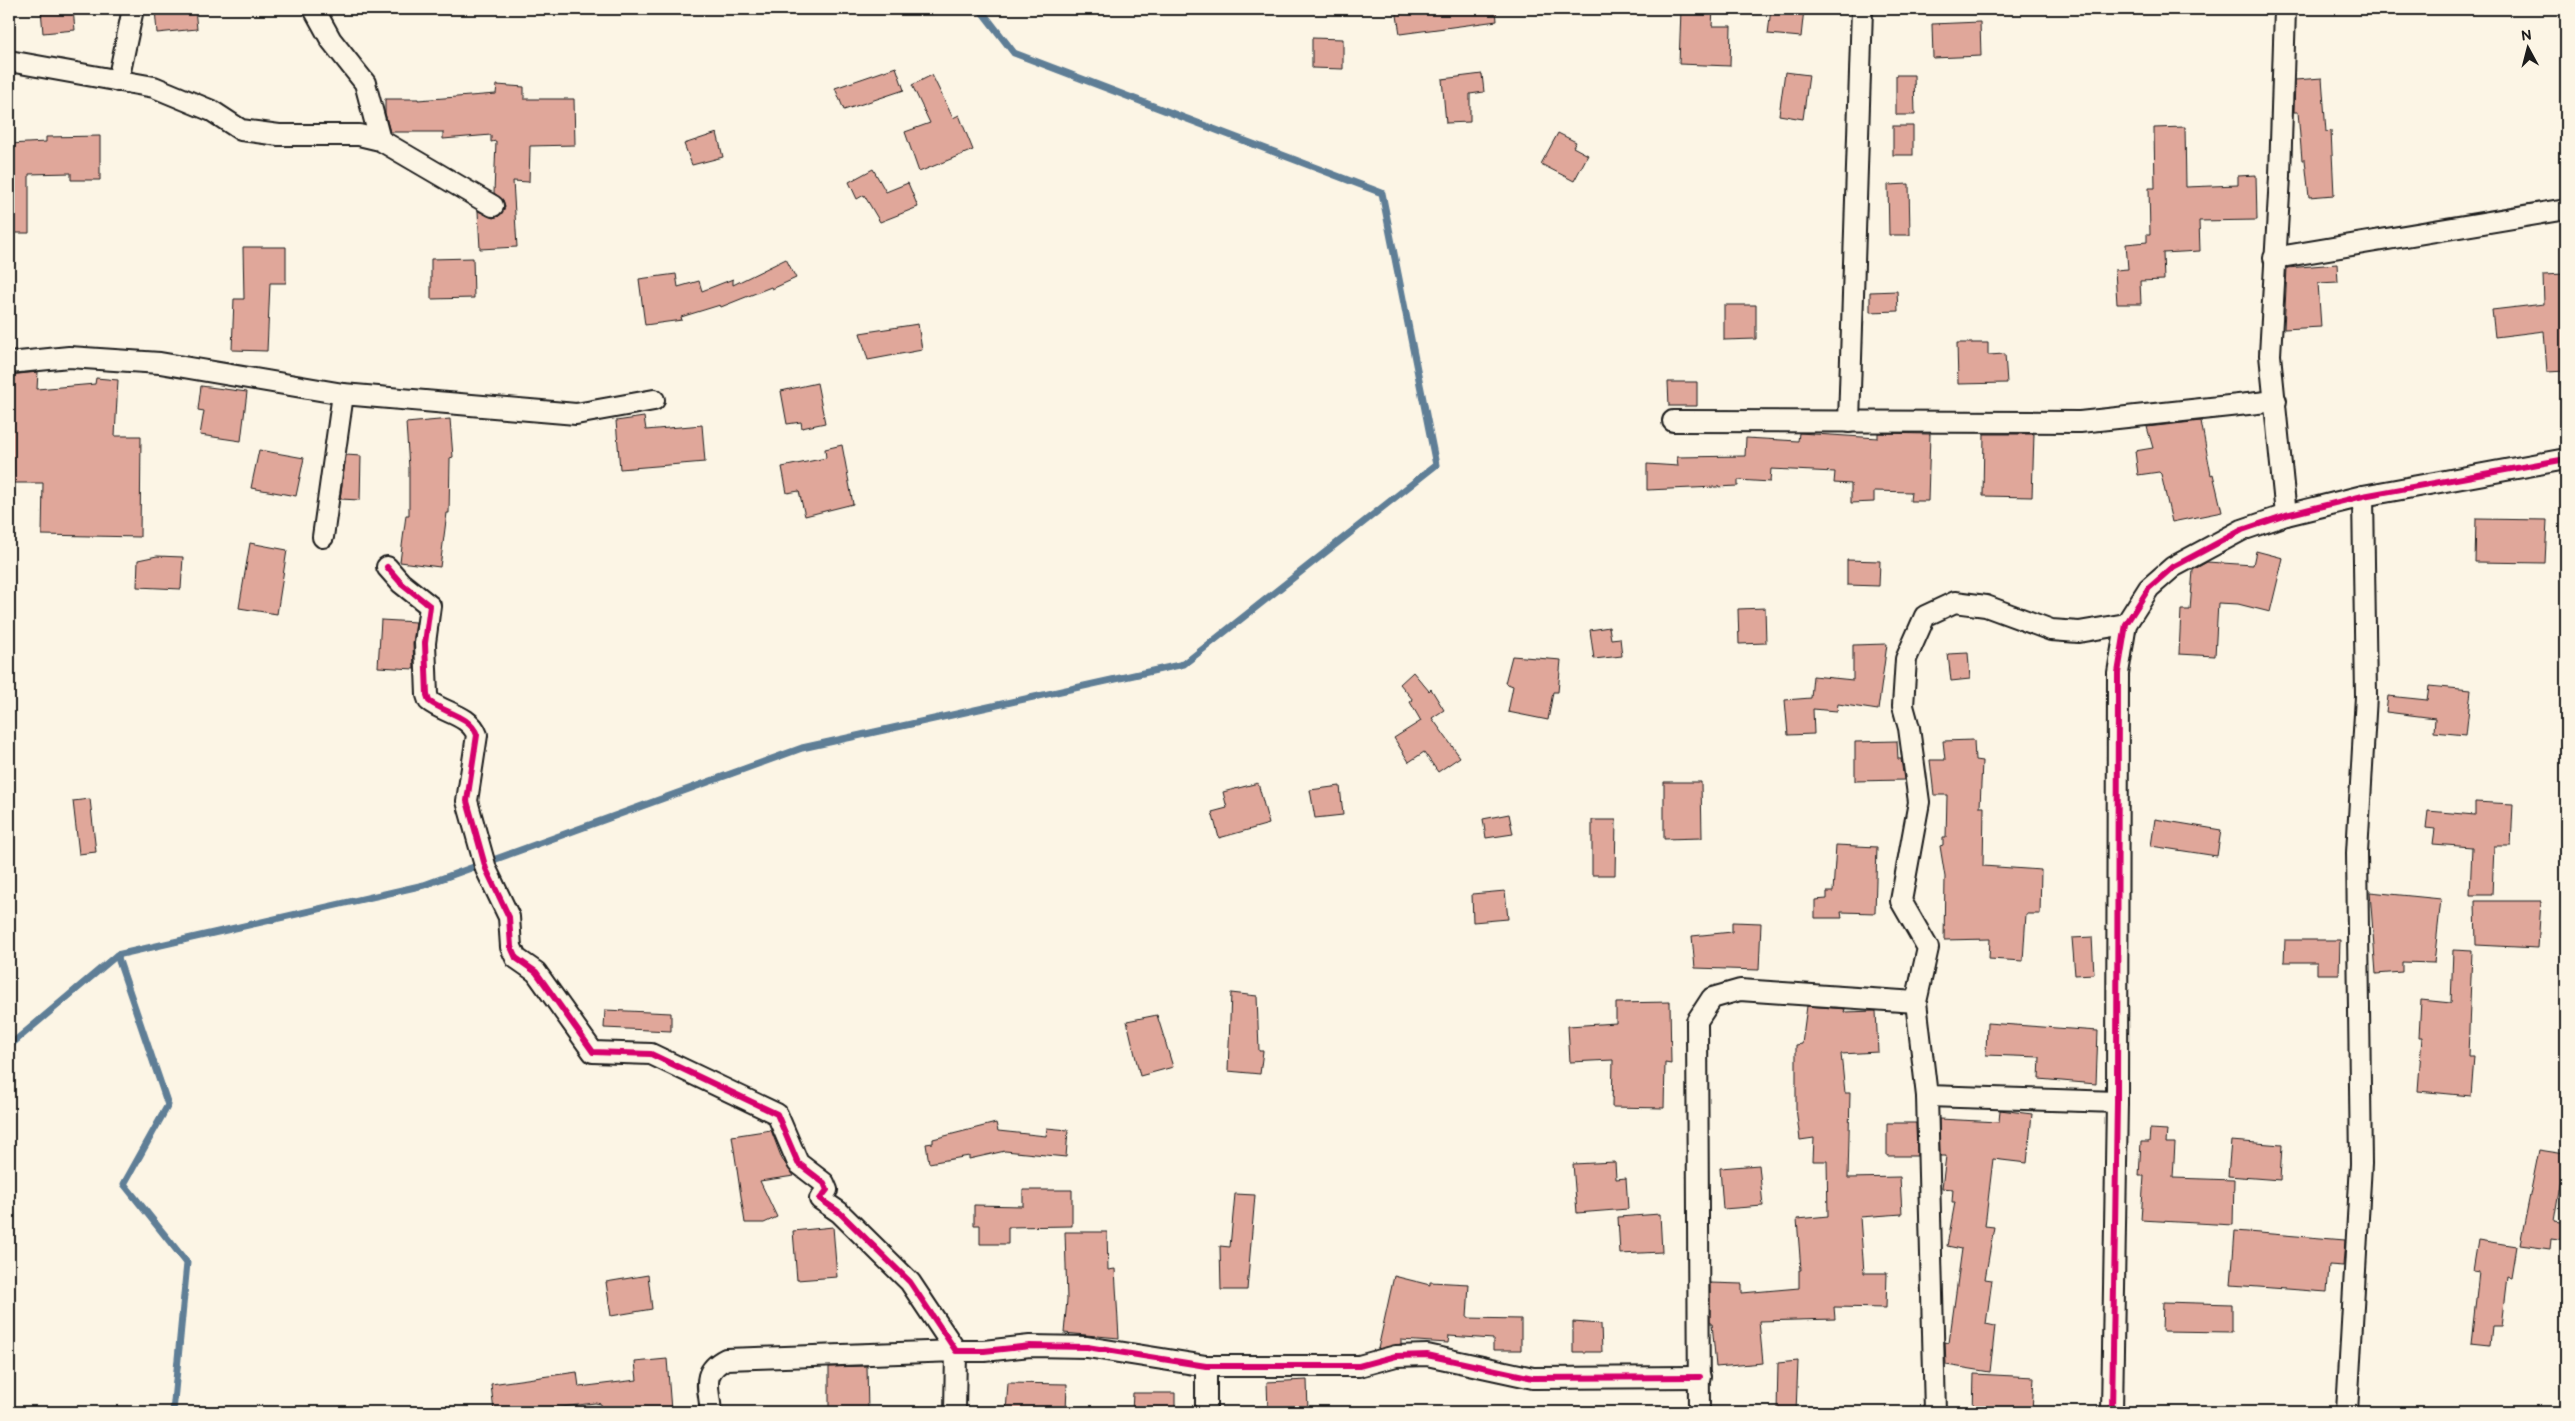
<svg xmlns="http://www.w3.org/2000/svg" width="2575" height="1421" font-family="'Balsamiq Sans',sans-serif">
  <rect width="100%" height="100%" fill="#fcf5e5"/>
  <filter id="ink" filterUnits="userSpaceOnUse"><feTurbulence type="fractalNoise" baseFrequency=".02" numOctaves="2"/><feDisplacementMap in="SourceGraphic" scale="10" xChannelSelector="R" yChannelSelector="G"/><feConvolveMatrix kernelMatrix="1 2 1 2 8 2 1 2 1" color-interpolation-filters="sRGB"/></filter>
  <g filter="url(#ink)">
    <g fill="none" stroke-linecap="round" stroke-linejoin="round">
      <g stroke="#5e7e96" stroke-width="7">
        <polyline points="117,955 168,1105 124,1184 187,1263 173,1412"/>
        <polyline points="9,1046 117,955 424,885 802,748 1184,664 1436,465 1382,193 1014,53 980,9"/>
      </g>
    </g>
    <g fill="#e0a79a" stroke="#1c1c1c">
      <polygon points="41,9 73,9 75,30 43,33"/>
      <polygon points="155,9 195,9 197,29 157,33"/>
      <polygon points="1396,9 1496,9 1497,21 1400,34"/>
      <polygon points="1681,9 1713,9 1712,26 1731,26 1730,66 1679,64"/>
      <polygon points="1771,9 1804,9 1801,37 1768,34"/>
      <polygon points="1980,22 1981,56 1933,58 1932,24"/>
      <polygon points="1312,38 1343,39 1343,69 1312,68"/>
      <polygon points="896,67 904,90 844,110 835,88"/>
      <polygon points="1785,72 1809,75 1803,119 1779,115"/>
      <polygon points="1482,74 1484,92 1470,94 1470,122 1446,123 1442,79"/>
      <polygon points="932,75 953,118 959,115 973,150 919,172 905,132 930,123 912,85"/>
      <polygon points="1896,75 1914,75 1915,115 1896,115"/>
      <polygon points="2322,78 2326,132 2331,131 2334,195 2309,197 2305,160 2302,160 2298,112 2294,112 2295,80"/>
      <polygon points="497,85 524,87 524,99 574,99 575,145 530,146 529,182 513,181 517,247 480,249 478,211 493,218 499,216 505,207 503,200 494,193 496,141 491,142 491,135 443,139 443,132 390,132 385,113 385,99 418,99 418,100 496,94"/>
      <rect x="1893" y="126" width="20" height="29"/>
      <polygon points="2185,127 2186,187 2238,185 2238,176 2256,175 2257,220 2199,221 2200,251 2163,253 2164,280 2140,281 2141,304 2117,304 2115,270 2128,269 2126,244 2147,242 2147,234 2150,234 2149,188 2155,188 2154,128"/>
      <polygon points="717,133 723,157 692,165 684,144"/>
      <polygon points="1558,133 1576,142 1573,147 1588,155 1574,181 1541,164"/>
      <polygon points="100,136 100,180 71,180 71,173 29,174 29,233 9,233 9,144 46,142 46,137"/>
      <polygon points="873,169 886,192 908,183 918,207 880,222 864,195 857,199 849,182"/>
      <polygon points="1909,184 1910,235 1889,235 1888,185"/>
      <polygon points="243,247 286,247 286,283 270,283 267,351 232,350 234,299 244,299"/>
      <polygon points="473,258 474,298 431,299 431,259"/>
      <polygon points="786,259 796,278 772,289 771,287 721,307 720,305 681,317 682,320 645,325 639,279 676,274 678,287 699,281 702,291 733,279 733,285"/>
      <polygon points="2337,264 2338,282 2318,283 2321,327 2284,329 2287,268"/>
      <polygon points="2564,274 2564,280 2566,280 2566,371 2547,372 2544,331 2495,337 2492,310 2544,304 2543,275"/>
      <polygon points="1897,291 1898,311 1870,312 1870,292"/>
      <polygon points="1724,305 1756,305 1756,339 1724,340"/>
      <polygon points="918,324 922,350 868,360 860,333"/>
      <polygon points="1957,343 1988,343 1988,355 2005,354 2007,383 1958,384"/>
      <polygon points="38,372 37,389 95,384 96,378 118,380 115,436 141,436 140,537 42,535 43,483 9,483 9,375"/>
      <polygon points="1668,382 1697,382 1697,406 1669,406"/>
      <polygon points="817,383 825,423 802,428 801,422 787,424 781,391"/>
      <polygon points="201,386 247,392 241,441 200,435 204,411 198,410"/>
      <polygon points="644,417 646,430 702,425 705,462 620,469 616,421"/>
      <polygon points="450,419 453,457 450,458 449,513 447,513 440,567 400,562 406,515 409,515 409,468 406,423"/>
      <polygon points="2201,421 2211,475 2213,474 2222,512 2172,522 2161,474 2159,472 2138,475 2135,451 2153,448 2147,427"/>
      <polygon points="1799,433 1878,438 1878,433 1930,434 1928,501 1910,501 1911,492 1874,491 1874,502 1851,503 1851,484 1834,483 1835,472 1771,469 1770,482 1738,480 1738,486 1647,490 1647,464 1678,466 1677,457 1745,456 1746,438 1798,441"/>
      <polygon points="1984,434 2034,434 2032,497 1983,496"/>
      <polygon points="842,445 853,504 805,516 799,491 787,493 782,467 826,458 825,449"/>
      <polygon points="259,450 304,458 296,496 251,488"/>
      <polygon points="346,455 361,456 360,500 340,499"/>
      <polygon points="2476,519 2547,520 2545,563 2475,562"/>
      <polygon points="250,543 287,550 277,614 239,608"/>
      <polygon points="2256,551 2283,558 2270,612 2238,604 2218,603 2215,656 2179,654 2181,610 2190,610 2193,570 2207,562 2253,565"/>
      <polygon points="157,556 183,557 181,589 137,587 138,560"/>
      <polygon points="1847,560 1880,561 1879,586 1847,585"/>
      <polygon points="1765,608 1766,643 1739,644 1738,609"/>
      <polygon points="381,620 416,622 413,643 414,669 378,667"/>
      <polygon points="1609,627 1611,639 1620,638 1622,656 1594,659 1590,630"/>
      <polygon points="1887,644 1878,710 1838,704 1837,711 1813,709 1814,734 1788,735 1785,700 1811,698 1813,676 1853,680 1853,645"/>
      <polygon points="1968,653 1970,679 1951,681 1948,654"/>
      <polygon points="1512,656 1561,660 1558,692 1553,692 1548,720 1508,712 1513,686 1505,683"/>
      <polygon points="1413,672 1429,691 1431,689 1444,710 1432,718 1460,757 1438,772 1424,752 1409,762 1394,738 1421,721 1410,702 1413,700 1400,684"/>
      <polygon points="2429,686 2471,690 2466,735 2434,732 2435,718 2386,712 2388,696 2427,700"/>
      <polygon points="1974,740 1975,760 1982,761 1980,807 1984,807 1983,866 2041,870 2040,914 2026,914 2023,961 1989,959 1990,939 1944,940 1945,877 1940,846 1943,845 1943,838 1946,838 1947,795 1934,795 1930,760 1945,760 1943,741"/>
      <polygon points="1897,741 1898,759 1901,759 1904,780 1855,781 1855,742"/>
      <polygon points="1664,782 1701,782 1702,838 1664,839"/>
      <polygon points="1258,783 1269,824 1219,838 1212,812 1227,808 1223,792"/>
      <polygon points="1340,786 1343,815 1315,818 1310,790"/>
      <polygon points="90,799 96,852 79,854 73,801"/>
      <polygon points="2475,802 2513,804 2511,846 2494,846 2492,895 2470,895 2472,847 2433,844 2435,829 2426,828 2428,811 2475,815"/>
      <polygon points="1509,814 1513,834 1486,838 1483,819"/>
      <polygon points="2155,819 2221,830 2217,856 2151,846"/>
      <polygon points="1592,820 1616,820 1615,875 1592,875"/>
      <polygon points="1836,845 1877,847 1875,913 1841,912 1842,918 1815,918 1815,900 1827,899 1827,892 1833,892"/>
      <polygon points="1505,891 1508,919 1473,922 1472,894"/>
      <polygon points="2370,892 2441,899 2434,963 2402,962 2402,972 2376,974"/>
      <polygon points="2475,901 2541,901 2538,948 2476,945"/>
      <polygon points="1732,922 1761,923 1759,970 1695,968 1692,936 1732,932"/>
      <polygon points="2092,937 2094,974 2075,975 2072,938"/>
      <polygon points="2285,940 2340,940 2339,974 2317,974 2317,962 2284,962"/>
      <polygon points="2453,950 2472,951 2468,1056 2474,1056 2471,1096 2418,1091 2422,1037 2419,1037 2421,1000 2451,1003"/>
      <polygon points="1231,993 1257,996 1259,1051 1263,1051 1260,1074 1228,1071"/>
      <polygon points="1670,1002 1671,1064 1665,1063 1664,1108 1612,1107 1613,1060 1570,1062 1568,1026 1616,1023 1616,1003"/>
      <polygon points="1807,1006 1845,1009 1844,1012 1876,1011 1878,1052 1841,1054 1845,1093 1850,1093 1848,1178 1900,1177 1902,1214 1860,1217 1864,1273 1887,1273 1886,1308 1834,1307 1835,1319 1759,1321 1763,1363 1716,1367 1712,1323 1710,1323 1710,1283 1742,1284 1742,1293 1799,1288 1799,1270 1801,1270 1797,1219 1828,1216 1827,1161 1813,1161 1814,1138 1800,1140 1796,1108 1796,1045 1802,1044"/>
      <polygon points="605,1010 671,1013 671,1031 604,1028"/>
      <polygon points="1157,1015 1173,1067 1140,1076 1127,1021"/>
      <polygon points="1987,1023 2098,1031 2096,1084 2039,1079 2040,1057 1986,1055"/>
      <polygon points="2000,1110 2032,1114 2027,1163 1993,1159 1985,1226 1994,1227 1985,1279 1992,1280 1986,1324 1995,1326 1990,1372 1946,1365 1945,1342 1949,1343 1962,1249 1947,1246 1955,1202 1952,1202 1953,1189 1942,1188 1946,1156 1940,1156 1939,1119 1999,1122"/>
      <polygon points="996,1123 998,1131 1046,1136 1047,1128 1068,1130 1066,1157 1005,1151 969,1159 969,1156 929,1163 926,1144 933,1143 933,1139"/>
      <polygon points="1887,1123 1916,1123 1917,1156 1887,1156"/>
      <polygon points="2150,1129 2167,1130 2166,1143 2175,1143 2173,1178 2234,1180 2233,1225 2141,1220 2144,1176 2139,1176 2141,1142 2149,1142"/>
      <polygon points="771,1130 782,1159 794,1176 760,1181 777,1217 764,1223 745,1223 732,1136"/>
      <polygon points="2231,1141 2282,1145 2280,1180 2228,1176"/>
      <polygon points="2539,1150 2565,1154 2554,1221 2566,1223 2566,1240 2551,1238 2550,1249 2520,1245"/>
      <polygon points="1615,1162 1616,1179 1626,1178 1628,1209 1577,1213 1573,1164"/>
      <polygon points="1759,1165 1763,1206 1723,1209 1720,1168"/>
      <polygon points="1023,1190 1072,1190 1072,1226 1008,1227 1008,1244 980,1244 980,1225 974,1225 974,1205 1023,1206"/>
      <polygon points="1235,1194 1255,1195 1247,1290 1221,1290 1220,1246 1230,1247"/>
      <polygon points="1660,1214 1662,1252 1620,1254 1618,1217"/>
      <polygon points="833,1227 837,1277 797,1280 793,1231"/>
      <polygon points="2235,1231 2345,1240 2343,1266 2329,1265 2327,1292 2231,1285"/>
      <polygon points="1065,1232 1107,1232 1108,1270 1115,1269 1119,1338 1064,1333 1067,1300"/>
      <polygon points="2478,1240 2516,1246 2511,1277 2507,1276 2501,1326 2492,1326 2490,1345 2471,1343 2479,1272 2473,1271"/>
      <polygon points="648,1275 652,1309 611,1316 606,1282"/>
      <polygon points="1394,1276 1430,1285 1430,1282 1469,1284 1467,1318 1521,1319 1521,1350 1493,1350 1493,1339 1449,1336 1448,1343 1401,1340 1401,1344 1378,1349"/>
      <polygon points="2163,1302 2232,1304 2232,1332 2162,1331"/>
      <polygon points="1573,1322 1601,1324 1602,1352 1573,1352"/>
      <polygon points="667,1359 671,1410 602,1412 601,1404 595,1403 520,1412 494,1412 491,1384 577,1372 579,1387 637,1380 635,1362"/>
      <polygon points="1798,1361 1796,1412 1777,1412 1778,1363"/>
      <polygon points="867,1366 868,1412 829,1412 829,1367"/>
      <polygon points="1974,1374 2034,1377 2032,1412 1973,1412"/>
      <polygon points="1307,1380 1308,1412 1268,1412 1267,1382"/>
      <polygon points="1008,1383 1067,1384 1066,1412 1006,1412"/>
      <polygon points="1133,1393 1175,1393 1175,1412 1132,1412"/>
    </g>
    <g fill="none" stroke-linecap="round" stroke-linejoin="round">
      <g stroke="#1c1c1c" stroke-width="24">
        <g id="minor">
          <polyline points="314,9 331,40 365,83 380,140"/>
          <polyline points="2285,9 2280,176 2270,355 2286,515"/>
          <polyline points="9,61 154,87 212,111 241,130 279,135 359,135 380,140 493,206"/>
          <polyline points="118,81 133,9"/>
          <polyline points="2274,258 2566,209"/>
          <polyline points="9,363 69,357 160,363 343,394"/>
          <polyline points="1673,421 2080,422 2276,401"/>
          <polyline points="1849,422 1862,9"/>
          <polyline points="323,537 343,394 576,414 654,400"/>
          <path d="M 387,567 L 401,583 L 430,606 L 425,643 L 427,695 L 429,701 C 444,713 470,715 477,735 L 467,801 L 486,869 L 509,917 L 511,947 L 516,958 L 536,972 L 593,1052 L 651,1054 L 777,1114 L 798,1163 L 824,1183 L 827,1190 L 820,1199 L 839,1212 L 910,1282 L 956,1351 L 984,1351 L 1030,1346 L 1087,1347 L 1206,1366 L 1359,1366 L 1396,1356 L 1427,1355 L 1533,1378 L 1700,1377"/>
          <polyline points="1927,1096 2117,1102"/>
          <polyline points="1206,1366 1206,1412"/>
          <path d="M 711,1412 C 709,1388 700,1372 726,1359 L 956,1351 L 955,1412"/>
          <polyline points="1699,1412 1697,1021 1712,998 1740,990 1916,1002"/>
          <polyline points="1935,1412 1927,1096 1916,1002 1928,948 1901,901 1919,802 1909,728 1903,706 1906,659 1925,616 1955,602 1986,606 2051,630 2079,632 2126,624"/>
          <polyline points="2112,1412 2117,1102 2118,673 2126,624 2149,588 2173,567 2242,530 2286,515 2363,496 2566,459"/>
          <polyline points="2347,1412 2361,1164 2357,853 2366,696 2363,496"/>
        </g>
      </g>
      <use href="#minor" stroke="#fcf5e5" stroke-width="20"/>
      <g stroke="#fcf5e5" stroke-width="9">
        <g id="cycleway">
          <path d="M 387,567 L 401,583 L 430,606 L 425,643 L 427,695 L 429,701 C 444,713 470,715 477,735 L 467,801 L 486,869 L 509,917 L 511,947 L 516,958 L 536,972 L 593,1052 L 651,1054 L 777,1114 L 798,1163 L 824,1183 L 827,1190 L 820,1199 L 839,1212 L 910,1282 L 956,1351 L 984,1351 L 1030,1346 L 1087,1347 L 1206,1366 L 1359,1366 L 1396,1356 L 1427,1355 L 1533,1378 L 1700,1377"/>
          <polyline points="2112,1412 2117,1102 2118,673 2126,624 2149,588 2173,567 2242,530 2286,515 2363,496 2566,459"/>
        </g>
      </g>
      <use href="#cycleway" stroke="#d6006c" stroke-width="6"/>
    </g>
  </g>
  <rect width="2575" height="1421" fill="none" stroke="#fcf5e5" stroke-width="30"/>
  <rect x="15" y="15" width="2545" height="1391" fill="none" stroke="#1c1c1c" stroke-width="2" filter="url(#ink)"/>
  <g transform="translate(2528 48) rotate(353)" stroke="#fcf5e5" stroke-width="4" paint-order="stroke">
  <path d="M0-4L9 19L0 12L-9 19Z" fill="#1c1c1c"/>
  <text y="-8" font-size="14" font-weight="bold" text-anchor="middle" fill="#1c1c1c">N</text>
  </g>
</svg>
